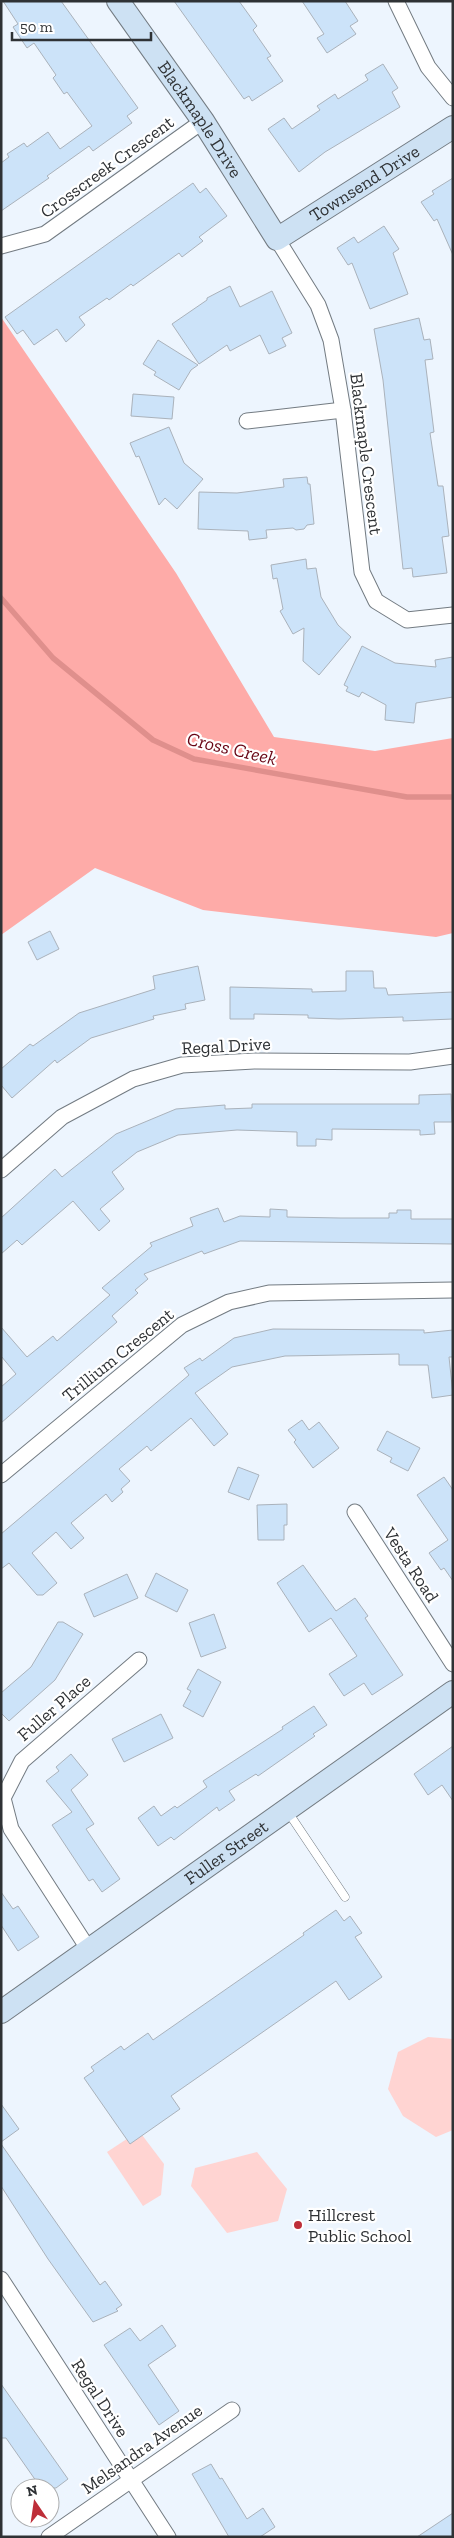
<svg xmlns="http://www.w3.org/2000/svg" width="454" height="2538" font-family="'Zilla Slab',serif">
  <rect width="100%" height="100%" fill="#edf5fe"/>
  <g fill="#ffd4d2">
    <polygon points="428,2037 453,2039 453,2130 436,2137 403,2116 388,2089 398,2052"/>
    <polygon points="139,2131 164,2164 161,2195 143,2206 107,2152"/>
    <polygon points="257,2152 287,2189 278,2221 227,2233 191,2186 195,2168"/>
  </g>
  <polygon fill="#feaba8" points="1,317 176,573 274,737 375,751 453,738 453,933 436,937 203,910 95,868 1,935"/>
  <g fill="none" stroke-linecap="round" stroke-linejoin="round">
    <polyline stroke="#df8f8c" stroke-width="5.5" points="1,598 53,658 153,740 194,759 407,797 453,797"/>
  </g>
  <g fill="#cce3f9" stroke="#aab2bb">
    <polygon points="3,1 61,1 138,108 127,116 132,123 93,151 89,146 47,176 49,178 1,211 1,163 9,157 7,154 24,143 27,147 48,132 60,149 92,126 67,92 64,94 53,78 56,75 34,43 27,48 13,27 18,24"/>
    <polygon points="174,1 239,1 257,26 253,30 271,56 267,58 283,81 252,101 249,96 244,99"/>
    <polygon points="302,1 345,1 358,21 350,26 356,34 327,53 317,38 324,34"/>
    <polygon points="383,64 398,88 392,92 400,107 325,152 299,172 268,129 284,118 292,129 320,110 317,106 335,94 338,99 368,80 365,75"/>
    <polygon points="453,178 453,255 437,219 434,221 421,202 434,194 432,191"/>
    <polygon points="193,183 200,193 206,188 227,216 199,237 203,241 182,257 179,253 133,286 131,284 109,300 107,298 79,317 85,325 66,342 57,329 34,345 23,330 17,334 5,317"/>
    <polygon points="384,226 399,249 393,253 408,294 370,309 352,263 348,265 337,248 354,237 358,243"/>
    <polygon points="230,286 240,307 272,291 292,333 282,338 286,346 269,354 260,335 230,351 227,345 199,364 172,324 207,300 207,298"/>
    <polygon points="419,318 424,340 430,339 433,359 425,360 434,432 430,433 438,486 443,486 449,536 442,537 447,573 413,577 412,568 403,569 383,380 374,329"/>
    <polygon points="158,340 198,365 191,370 179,390 154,375 156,372 143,364"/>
    <polygon points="133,394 174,397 172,419 131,416"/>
    <polygon points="169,427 184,463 203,479 177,509 165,498 159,505 139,456 136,457 130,443"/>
    <polygon points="307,477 308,484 310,484 314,524 307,525 304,529 296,530 293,528 266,530 267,538 249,540 248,531 198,529 199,492 237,493 284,487 283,479"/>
    <polygon points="306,559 307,569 316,568 321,597 338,625 351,637 319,675 303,661 304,628 293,634 280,611 283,609 277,578 273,579 271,565"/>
    <polygon points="362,646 395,663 436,667 435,660 453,657 453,697 416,703 414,723 385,720 386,705 362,692 359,697 346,691 348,687 344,685"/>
    <polygon points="50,931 59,949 37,960 28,942"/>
    <polygon points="198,966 205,1000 185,1004 186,1009 153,1016 154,1019 91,1038 57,1063 55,1060 12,1098 1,1085 1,1069 30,1044 33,1046 79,1013 155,989 153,976"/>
    <polygon points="346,971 373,971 374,988 386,988 388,995 453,992 453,1019 403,1021 403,1017 339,1019 308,1018 308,1015 254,1014 254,1019 230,1019 230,987 312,989 312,992 346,991"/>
    <polygon points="451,1094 452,1122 434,1122 435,1134 420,1135 420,1130 332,1129 332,1140 316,1139 316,1146 297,1146 297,1132 237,1130 178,1135 137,1152 112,1172 124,1189 100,1209 110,1221 99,1231 73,1201 22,1245 17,1240 1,1254 1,1218 55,1169 62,1177 116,1134 176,1109 225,1105 225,1109 252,1108 252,1104 419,1104 419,1095"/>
    <polygon points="218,1208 224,1222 240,1216 270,1217 270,1209 287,1210 287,1217 340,1218 389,1218 389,1213 397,1213 397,1210 411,1210 411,1219 453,1219 453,1244 240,1241 204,1254 202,1251 144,1274 148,1279 135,1290 138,1293 112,1316 117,1322 1,1423 1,1387 16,1374 1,1356 1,1327 27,1357 53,1336 57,1341 110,1295 102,1288 152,1246 150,1243 193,1226 190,1218"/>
    <polygon points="273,1329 424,1330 424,1333 453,1330 453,1357 449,1357 453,1395 432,1398 428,1365 399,1365 399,1354 285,1356 232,1367 195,1393 228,1434 214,1446 191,1418 151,1451 147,1446 119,1469 130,1481 121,1489 123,1492 112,1502 106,1494 71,1523 84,1538 71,1549 56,1532 32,1553 57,1583 43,1595 37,1595 9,1563 1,1569 1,1534 189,1375 184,1368 200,1358 202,1361 234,1338"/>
    <polygon points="302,1420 309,1430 319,1422 339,1448 313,1468 294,1442 296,1440 288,1430"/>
    <polygon points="387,1431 420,1448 408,1471 390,1462 392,1458 377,1450"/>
    <polygon points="238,1467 259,1475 249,1500 228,1492"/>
    <polygon points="444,1477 453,1490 453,1581 444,1568 441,1570 429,1553 448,1540 417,1495"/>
    <polygon points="287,1504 287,1525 284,1525 284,1540 258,1540 257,1505"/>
    <polygon points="303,1565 336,1611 355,1598 368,1616 365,1618 403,1675 372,1695 364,1683 344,1696 329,1674 357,1656 331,1618 309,1632 277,1583"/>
    <polygon points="156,1573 188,1590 177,1612 145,1596"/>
    <polygon points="127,1574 138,1598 94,1617 84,1594"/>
    <polygon points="214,1614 226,1648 201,1657 189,1623"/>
    <polygon points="58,1622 63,1622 83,1634 55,1680 9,1721 1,1713 1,1693 31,1667"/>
    <polygon points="198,1669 221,1682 203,1717 183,1706 191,1691 187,1689"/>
    <polygon points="314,1706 327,1725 313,1734 315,1736 258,1776 256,1774 229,1791 235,1800 219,1811 217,1807 174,1840 171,1837 158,1846 138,1818 154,1806 161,1816 175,1806 177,1808 207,1787 203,1781 283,1729 282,1727"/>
    <polygon points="161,1714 173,1738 124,1762 112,1739"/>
    <polygon points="453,1746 453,1801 442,1785 428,1795 414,1774"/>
    <polygon points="71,1754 88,1775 71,1790 94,1824 86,1829 120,1879 102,1892 93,1879 89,1881 52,1825 72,1812 46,1781 59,1771 56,1767"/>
    <polygon points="1,1892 13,1909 18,1906 39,1937 18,1951 1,1925"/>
    <polygon points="336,1910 344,1921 350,1916 362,1933 355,1937 382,1977 349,2000 336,1981 171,2096 180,2109 130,2144 84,2078 94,2071 91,2067 121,2046 124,2050 148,2033 153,2040 304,1935 303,1933"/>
    <polygon points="1,2104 19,2129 1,2142"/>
    <polygon points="1,2144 100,2285 105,2281 122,2305 116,2309 118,2311 93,2322 48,2259 1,2186"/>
    <polygon points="162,2325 176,2346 148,2365 179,2411 159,2425 104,2345 130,2328 140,2341"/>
    <polygon points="1,2384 68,2479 56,2488 41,2488 6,2438 1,2438"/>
    <polygon points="211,2464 220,2479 222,2478 247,2519 263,2508 275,2527 260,2537 229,2537 192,2474"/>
    <polygon points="453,2513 453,2537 417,2537"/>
  </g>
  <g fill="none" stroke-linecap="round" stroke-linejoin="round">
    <g stroke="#737b82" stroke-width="9">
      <polyline id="lane" points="288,1812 345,1897"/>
    </g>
    <g stroke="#737b82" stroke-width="17">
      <g id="street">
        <polyline points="396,1 428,67 453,98"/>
        <polyline points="277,239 318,305 331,340 343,410 362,572 376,601 407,620 453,615"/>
        <polyline points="1,246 45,234 203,121"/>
        <polyline points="247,421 343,410"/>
        <polyline points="1,1170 62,1117 133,1079 182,1065 254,1061 410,1062 453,1056"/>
        <polyline points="1,1475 182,1325 229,1302 269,1293 453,1290"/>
        <polyline points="355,1512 453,1664"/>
        <polyline points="89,1950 11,1829 3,1798 22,1761 139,1660"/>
        <polyline points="1,2279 168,2537"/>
        <polyline points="49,2537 232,2410"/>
      </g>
    </g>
    <g stroke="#737b82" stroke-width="24">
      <g id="secondary">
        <path id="s1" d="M 118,1 L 203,121 L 277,239 L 453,127"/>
        <path id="s2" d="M 1,2012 L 453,1692"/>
      </g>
    </g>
    <use href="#lane" stroke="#fff" stroke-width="8"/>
    <use href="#street" stroke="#fff" stroke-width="15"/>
    <use href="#secondary" stroke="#cde1f3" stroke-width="22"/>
  </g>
  <circle fill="#be2e39" stroke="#fff" stroke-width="2" cx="298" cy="2225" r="5"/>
  <g text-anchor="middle" stroke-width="4.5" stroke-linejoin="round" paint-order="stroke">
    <g font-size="18" fill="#2f3235" stroke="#fff">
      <text dy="6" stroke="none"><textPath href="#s1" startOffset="144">Blackmaple Drive</textPath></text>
      <text transform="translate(107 167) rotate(-36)" y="6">Crosscreek Crescent</text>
      <text dy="6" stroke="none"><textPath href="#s1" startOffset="390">Townsend Drive</textPath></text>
      <text transform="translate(366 454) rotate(83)" y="6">Blackmaple Crescent</text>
      <text transform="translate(226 1046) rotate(-3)" y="6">Regal Drive</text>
      <text transform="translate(118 1355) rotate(-39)" y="6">Trillium Crescent</text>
      <text transform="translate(411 1565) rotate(57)" y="6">Vesta Road</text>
      <text transform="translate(54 1708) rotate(-41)" y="6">Fuller Place</text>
      <text dy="6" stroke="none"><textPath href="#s2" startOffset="276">Fuller Street</textPath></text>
      <text transform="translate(100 2398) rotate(57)" y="6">Regal Drive</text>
      <text transform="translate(142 2449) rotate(-35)" y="6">Melsandra Avenue</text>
    </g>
    <g font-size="18" fill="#2f3235" stroke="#fff" text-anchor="start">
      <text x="308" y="2221">Hillcrest<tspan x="308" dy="21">Public School</tspan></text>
    </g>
    <g font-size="19" font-style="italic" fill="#670413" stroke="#fff">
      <text transform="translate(232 748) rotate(13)" y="7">Cross Creek</text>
    </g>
  </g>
  <rect width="454" height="2538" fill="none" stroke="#2f3235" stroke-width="5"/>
  <g transform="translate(35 2503) rotate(347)"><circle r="24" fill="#ffffff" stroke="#acadae"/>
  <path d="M0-4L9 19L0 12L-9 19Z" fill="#be2e39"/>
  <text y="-8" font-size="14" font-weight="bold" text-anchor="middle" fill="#2f3235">N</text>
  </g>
  <path d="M12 32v8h139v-8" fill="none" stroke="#2f3235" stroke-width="2.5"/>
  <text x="20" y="32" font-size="15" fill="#2f3235" stroke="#ffffff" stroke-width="4" paint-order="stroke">50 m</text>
</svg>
